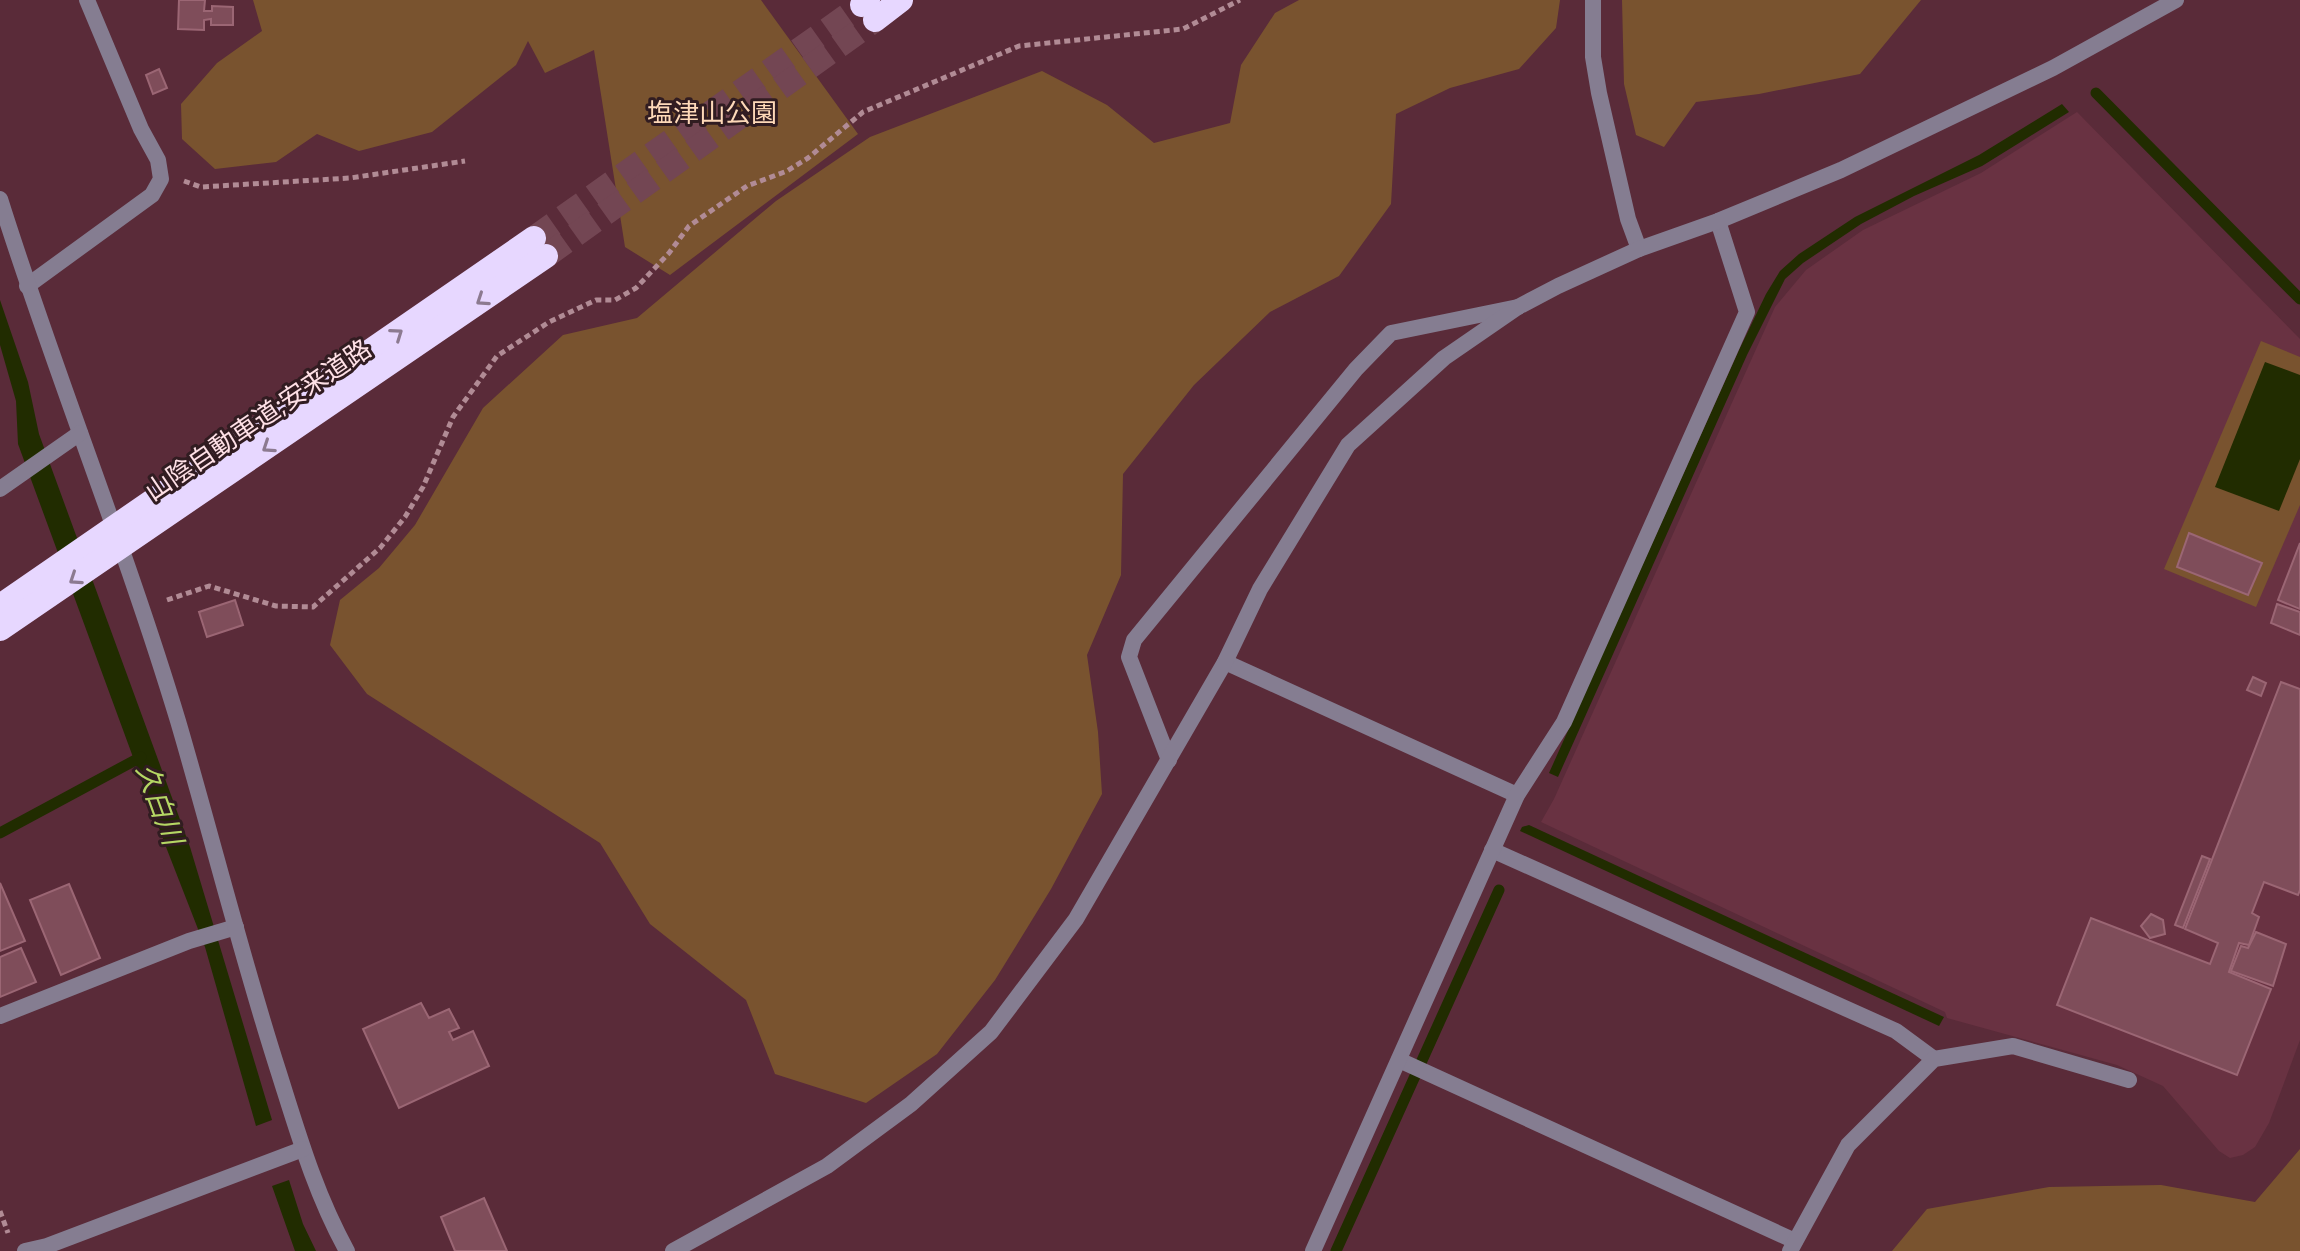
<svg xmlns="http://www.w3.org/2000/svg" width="2300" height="1251" font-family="'DM Sans','Noto Sans JP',sans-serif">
  <rect width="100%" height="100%" fill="#5a2b39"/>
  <polygon fill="#693242" points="2077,112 2300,339 2300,1040 2269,1123 2255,1147 2243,1155 2230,1158 2219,1151 2163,1086 2117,1065 1947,1018 1945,1012 1541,822 1554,799 1775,307 1806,270 1863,230 1981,173"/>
  <g fill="#79532f">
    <polygon points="253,0 761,0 858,134 670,275 625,247 594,50 545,73 528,41 516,65 432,132 359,151 317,134 276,162 215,169 182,139 181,104 217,63 262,31"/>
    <polygon points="1299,0 1560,0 1556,28 1519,69 1450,88 1396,114 1391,204 1339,276 1270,312 1194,385 1123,474 1121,575 1087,655 1098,732 1102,794 1051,889 995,980 937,1054 866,1103 775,1074 746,1000 650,924 600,843 367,694 330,645 340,600 379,568 415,525 483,408 563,335 637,318 776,201 870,137 1042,71 1107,105 1154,143 1230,123 1241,65 1275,13"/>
    <polygon points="1622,0 1921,0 1860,74 1759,94 1696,102 1664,147 1636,135 1624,84"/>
    <polygon points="2261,341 2300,357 2300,505 2256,607 2164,569"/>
    <polygon points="2300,1149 2300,1251 1892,1251 1927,1209 2049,1187 2161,1185 2255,1202"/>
  </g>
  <g fill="#212c00">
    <polygon points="2062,104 2069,112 1982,166 1914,196 1861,224 1803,263 1785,279 1747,355 1558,777 1549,773 1739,350 1766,294 1780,271 1799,254 1855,217 1979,155"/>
    <polygon points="0,300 28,382 39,434 190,847 272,1120 256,1126 205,947 166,847 18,444 16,401 0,345"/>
    <polygon points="2265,362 2300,375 2300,459 2279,511 2215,487"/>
    <polygon points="1529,825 1944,1017 1939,1026 1520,831 1522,827"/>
    <polygon points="289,1180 303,1224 316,1251 295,1251 272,1186"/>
  </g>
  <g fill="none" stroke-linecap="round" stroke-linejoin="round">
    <g stroke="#212c00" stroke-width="11">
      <polyline points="2096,93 2300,299"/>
      <polyline points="0,833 141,757"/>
      <polyline points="1336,1251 1499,890"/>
    </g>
  </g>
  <g fill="#7f4d5a" stroke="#9b6674" stroke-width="2">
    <polygon points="179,0 205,0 204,11 212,11 212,6 233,7 233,25 211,25 211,19 204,20 204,30 178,29"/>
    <polygon points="159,69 167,88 153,94 146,75"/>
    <polygon points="2189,533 2262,563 2248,595 2177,567"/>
    <polygon points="2300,543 2300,609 2278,600"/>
    <polygon points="235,600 243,625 207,637 199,612"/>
    <polygon points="2277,604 2300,612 2300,635 2271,623"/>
    <polygon points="2253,677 2266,683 2261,696 2247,690"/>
    <polygon points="2281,682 2300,689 2300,890 2298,895 2264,882 2252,913 2259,917 2249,945 2239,943 2229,972 2271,989 2237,1075 2057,1005 2091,918 2210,964 2218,943 2185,929"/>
    <polygon points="2202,856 2210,859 2183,928 2175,925"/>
    <polygon points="0,883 25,941 0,951"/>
    <polygon points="69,884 100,958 61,975 30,900"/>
    <polygon points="2151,914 2163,920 2165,934 2150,938 2141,926"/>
    <polygon points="2256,932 2286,944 2273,986 2231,971 2241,946 2248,948"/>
    <polygon points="21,948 36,982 0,997 0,957"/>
    <polygon points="421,1003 429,1018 449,1009 459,1028 449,1032 453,1040 473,1031 489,1066 399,1108 363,1029"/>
    <polygon points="484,1198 507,1251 455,1251 441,1217"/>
  </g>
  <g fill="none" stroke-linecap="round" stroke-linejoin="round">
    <g stroke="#734653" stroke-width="24" stroke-dasharray="24 12" stroke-linecap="butt">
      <polyline points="534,238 862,5"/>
      <polyline points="546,256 875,20"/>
    </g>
    <g stroke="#b18b95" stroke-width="5" stroke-dasharray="6 4" stroke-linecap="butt">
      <polyline points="184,181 201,187 350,178 465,161"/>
      <polyline points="167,600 209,586 276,606 313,607 380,548 405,517 423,487 453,417 497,356 549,322 596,300 615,300 636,288 669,253 689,226 747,186 787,171 808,158 863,112 1019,46 1183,29 1240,0"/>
      <polyline points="0,1211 8,1233"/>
    </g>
    <g stroke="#857d91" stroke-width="16">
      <polyline points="27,286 152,195 161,179 158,160 141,129 87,0"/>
      <polyline points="0,1016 189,941 236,927"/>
    </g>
    <g stroke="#857d91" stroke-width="16">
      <polyline points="1593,0 1593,57 1599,93 1628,219 1639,249"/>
      <path d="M 0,199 C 55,374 125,545 178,721 C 212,837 241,955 278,1070 C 298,1133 315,1193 347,1251"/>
      <polyline points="0,489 80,433"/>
      <polyline points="1225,662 1517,795"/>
      <polyline points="1169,760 1129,657 1134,640 1356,369 1391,333 1518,307"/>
      <polyline points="1492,850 1896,1031 1934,1059"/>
      <polyline points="1399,1060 1795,1241"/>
      <polyline points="25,1251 47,1246 303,1149"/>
      <polyline points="1313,1251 1517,795 1564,722 1747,312 1718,221"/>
      <polyline points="1790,1251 1848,1145 1934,1059 2013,1046 2129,1080"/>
    </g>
    <polyline stroke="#857d91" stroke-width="16" points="673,1251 827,1166 911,1104 991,1032 1076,919 1225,662 1260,589 1348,445 1444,358 1518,307 1558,286 1639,249 1718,221 1841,170 2053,68 2176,0"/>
    <g stroke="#e7d7ff" stroke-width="24">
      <polyline points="862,5 868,0"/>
      <polyline points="875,20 901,0"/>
      <polyline points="0,606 534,238"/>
      <polyline points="0,629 546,256"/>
    </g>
  </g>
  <defs><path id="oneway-chevron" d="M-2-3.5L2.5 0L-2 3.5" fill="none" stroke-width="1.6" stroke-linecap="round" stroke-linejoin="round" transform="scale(2)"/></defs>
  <g stroke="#8c7a90">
    <use href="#oneway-chevron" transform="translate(482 300) rotate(146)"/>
    <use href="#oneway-chevron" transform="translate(397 334) rotate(-35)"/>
    <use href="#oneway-chevron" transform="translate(268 447) rotate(146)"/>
    <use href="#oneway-chevron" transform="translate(75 579) rotate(146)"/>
  </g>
  <g text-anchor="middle" stroke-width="6" stroke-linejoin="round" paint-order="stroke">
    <g font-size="26" fill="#fed9b9" stroke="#311c21">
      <text x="712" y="122">塩津山公園</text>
    </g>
    <g font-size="26" fill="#fee0e6" stroke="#311c21">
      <text transform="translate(258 420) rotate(-34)" y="9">山陰自動車道;安来道路</text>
    </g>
    <g font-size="28" font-style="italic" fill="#b5d764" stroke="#311c21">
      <text transform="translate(160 804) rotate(70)" y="10">久白川</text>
    </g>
  </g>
</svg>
